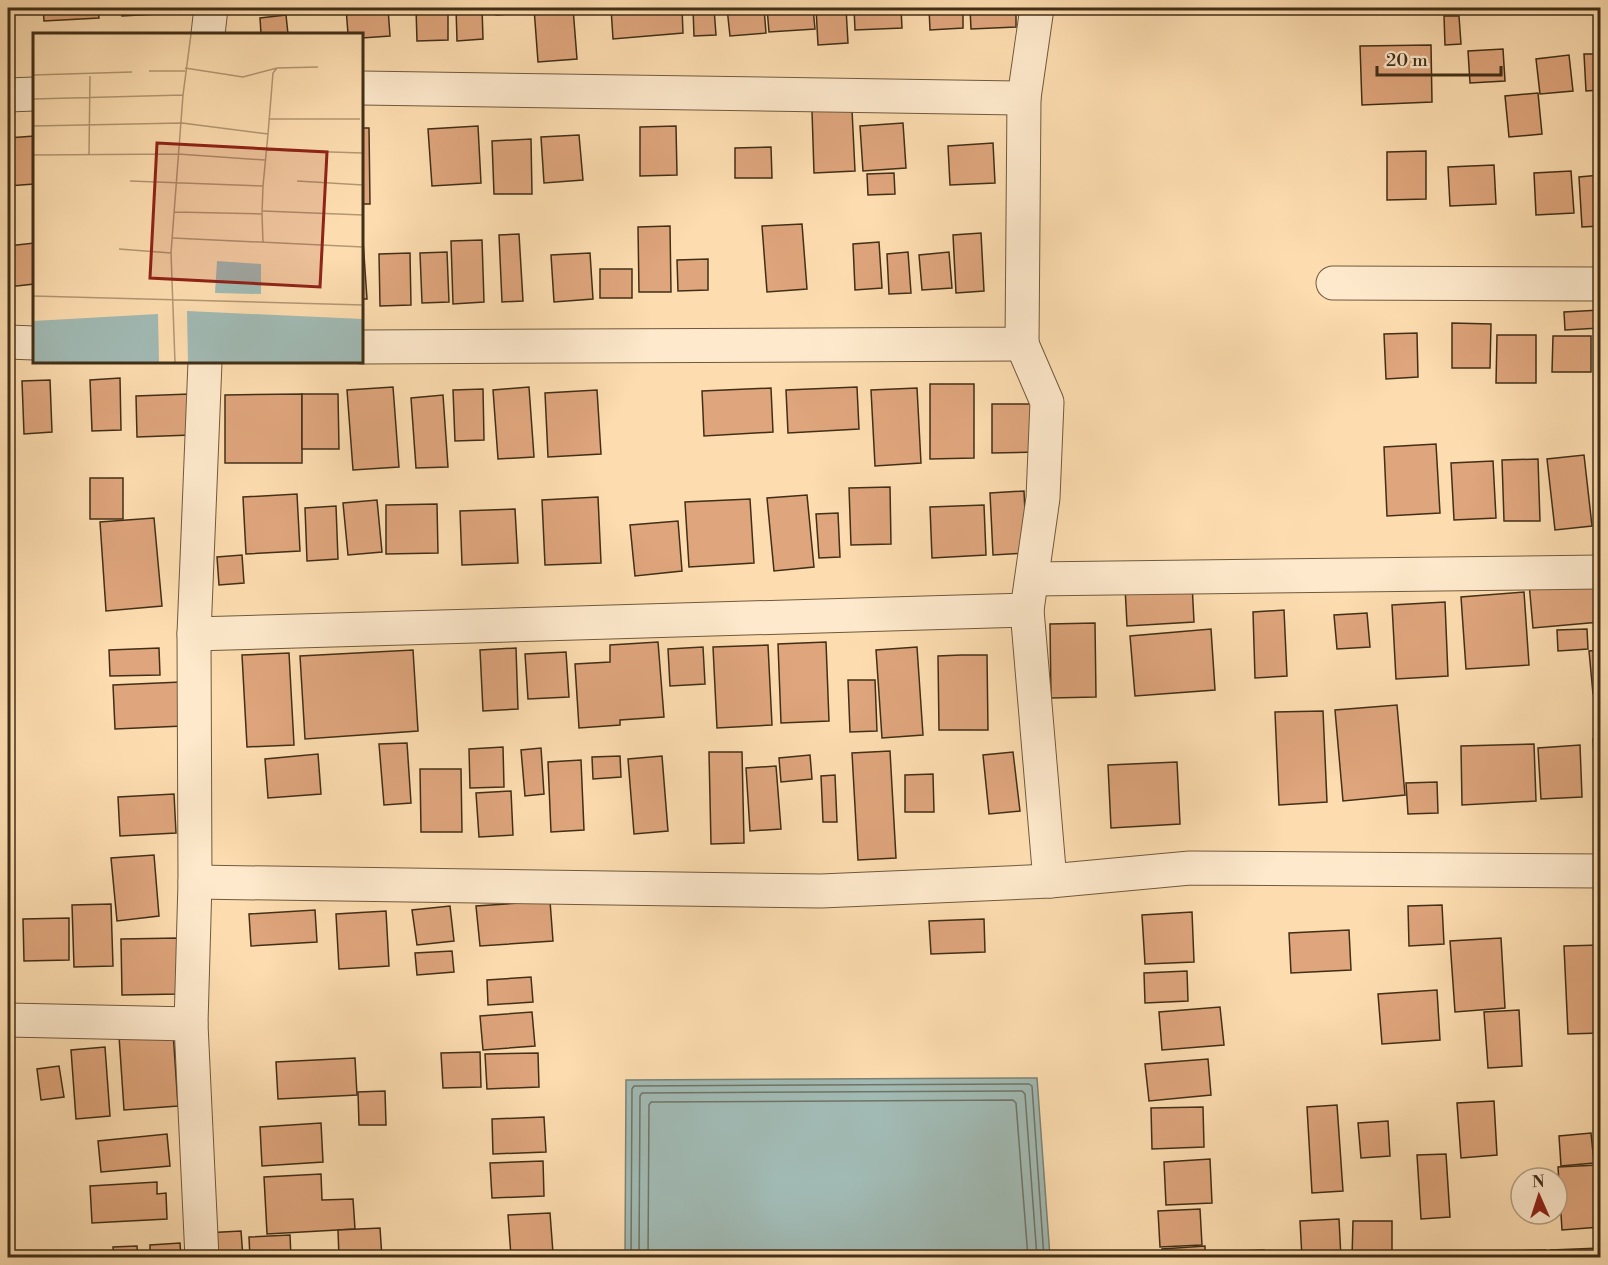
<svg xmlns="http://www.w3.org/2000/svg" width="1608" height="1265" font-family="'Libre Bodoni',serif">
  <rect width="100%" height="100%" fill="#fdddb0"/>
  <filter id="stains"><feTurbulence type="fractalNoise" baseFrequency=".00333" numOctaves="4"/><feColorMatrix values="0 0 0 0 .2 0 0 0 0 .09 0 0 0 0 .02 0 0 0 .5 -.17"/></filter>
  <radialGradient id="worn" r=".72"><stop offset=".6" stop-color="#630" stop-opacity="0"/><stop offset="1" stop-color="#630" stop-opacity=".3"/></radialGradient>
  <polygon fill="#a1bab4" stroke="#7b8275" stroke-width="1.5" points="1037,1078 1050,1257 625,1257 626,1080"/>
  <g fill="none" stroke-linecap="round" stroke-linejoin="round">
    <g stroke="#717466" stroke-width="1.5">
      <polyline points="631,1258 632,1089 634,1086 1029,1084 1032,1086 1044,1258"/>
      <polyline points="639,1258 640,1096 642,1093 1022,1091 1025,1094 1037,1258"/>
      <polyline points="648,1258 649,1105 651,1102 1013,1100 1016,1103 1028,1258"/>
    </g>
  </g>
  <g fill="#dfa57c" stroke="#412f17" stroke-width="1.5">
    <polygon points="43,8 98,8 99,18 44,21"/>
    <polygon points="122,8 158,8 158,14 122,16"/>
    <polygon points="346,8 388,8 390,36 362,38 362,34 348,34"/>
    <polygon points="416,8 448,8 448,40 417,41"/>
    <polygon points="456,8 482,8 483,39 457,41"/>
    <polygon points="495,8 526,8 526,13 496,15"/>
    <polygon points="534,8 573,8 577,59 538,62"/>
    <polygon points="611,8 682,8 683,33 613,39"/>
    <polygon points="693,8 714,8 716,35 694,36"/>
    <polygon points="727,8 764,8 766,33 730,36"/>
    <polygon points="767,8 813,8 815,29 769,32"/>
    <polygon points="816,8 846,8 848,43 818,45"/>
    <polygon points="854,8 901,8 902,28 855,30"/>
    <polygon points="929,8 963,8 963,28 930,30"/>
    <polygon points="970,8 1016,8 1016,27 971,29"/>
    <polygon points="286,15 288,34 261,34 260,18"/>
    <polygon points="1444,16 1459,16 1461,44 1445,45"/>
    <polygon points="1431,45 1432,102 1362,105 1360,46"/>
    <polygon points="1503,49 1505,81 1470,83 1468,51"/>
    <polygon points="1584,54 1600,54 1600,90 1586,91"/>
    <polygon points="1569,55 1573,91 1540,94 1536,59"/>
    <polygon points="1538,93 1542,134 1509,137 1505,96"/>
    <polygon points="852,110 855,171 814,173 812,111"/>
    <polygon points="903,123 906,168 863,171 860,126"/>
    <polygon points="478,126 481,183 432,186 428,129"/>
    <polygon points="676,126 677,175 640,176 640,127"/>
    <polygon points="362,128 369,128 370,204 362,204"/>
    <polygon points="579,135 583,180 544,183 541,137"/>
    <polygon points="34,136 34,184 8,186 8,138"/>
    <polygon points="531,139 532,194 494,194 492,141"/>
    <polygon points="993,143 995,183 950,185 948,146"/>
    <polygon points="771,147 772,178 735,178 735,148"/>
    <polygon points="1426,151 1426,199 1387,200 1387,152"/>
    <polygon points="1494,165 1496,204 1450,206 1448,167"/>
    <polygon points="1571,171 1574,213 1536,215 1534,173"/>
    <polygon points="894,173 895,194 868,195 867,174"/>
    <polygon points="1600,175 1600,226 1582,227 1579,177"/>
    <polygon points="802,224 807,289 767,292 762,226"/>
    <polygon points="670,226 671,292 639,292 638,227"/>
    <polygon points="981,233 984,291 956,293 953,235"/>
    <polygon points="519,234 523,301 502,302 499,235"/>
    <polygon points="362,240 363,240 367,299 362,299"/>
    <polygon points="482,240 484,302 453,304 451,241"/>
    <polygon points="879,242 882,288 855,290 853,244"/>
    <polygon points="34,243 34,284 8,287 8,246"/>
    <polygon points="447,252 449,302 422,303 420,253"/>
    <polygon points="908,252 911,293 889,294 887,254"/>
    <polygon points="949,252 952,288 922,290 919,255"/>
    <polygon points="410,253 411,305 380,306 379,254"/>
    <polygon points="590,253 593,299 554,302 551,255"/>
    <polygon points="708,259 708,290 678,291 677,260"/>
    <rect x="600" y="269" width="32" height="29"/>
    <polygon points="1600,310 1600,328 1565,330 1564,312"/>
    <polygon points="1452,323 1491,324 1490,368 1452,368"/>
    <polygon points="1417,333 1418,377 1386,379 1384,334"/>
    <polygon points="1497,335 1536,335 1536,383 1496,383"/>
    <polygon points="1553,336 1591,336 1591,372 1552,372"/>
    <polygon points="120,378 121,430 92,431 90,380"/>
    <polygon points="50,380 52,432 24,434 22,381"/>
    <polygon points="930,384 974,384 974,458 930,459"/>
    <polygon points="393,387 399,467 353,470 347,390"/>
    <polygon points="529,387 534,457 498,459 493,390"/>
    <polygon points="857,387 859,429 788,433 786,390"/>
    <polygon points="771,388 773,432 704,436 702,391"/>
    <polygon points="917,388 921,463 875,466 871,390"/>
    <polygon points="483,389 484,440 455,441 453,390"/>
    <polygon points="597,390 601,454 548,457 545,393"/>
    <polygon points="190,394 191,435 137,437 136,396"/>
    <polygon points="302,394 302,463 225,463 225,395"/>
    <polygon points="302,394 338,394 339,449 302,449"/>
    <polygon points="443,395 448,467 416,468 411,398"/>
    <polygon points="992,404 1037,404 1038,452 992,453"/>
    <polygon points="1436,444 1440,513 1387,516 1384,447"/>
    <polygon points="1596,446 1600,446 1600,523"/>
    <polygon points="1584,455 1592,526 1555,530 1547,459"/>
    <polygon points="1538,459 1540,521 1504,521 1502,460"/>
    <polygon points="1493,461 1496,518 1454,520 1451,463"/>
    <rect x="90" y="478" width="33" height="41"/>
    <polygon points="890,487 891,544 851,545 849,488"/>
    <polygon points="1024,491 1027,553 993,555 990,493"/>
    <polygon points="297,494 300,551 246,554 243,497"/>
    <polygon points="807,495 814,567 774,571 767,498"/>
    <polygon points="598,497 601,563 545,565 542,500"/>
    <polygon points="750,499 754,563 689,567 685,502"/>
    <polygon points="377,500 382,552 348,555 343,503"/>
    <polygon points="437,504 438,553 386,554 386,505"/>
    <polygon points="984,505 986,555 932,558 930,507"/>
    <polygon points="336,506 338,559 307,561 305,508"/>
    <polygon points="515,509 518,563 462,565 460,511"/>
    <polygon points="838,513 840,557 819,558 816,514"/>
    <polygon points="154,518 162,606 106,611 100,522"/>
    <polygon points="678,521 682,571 635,576 630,525"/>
    <polygon points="242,555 244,583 219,585 217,557"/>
    <polygon points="1600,576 1600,622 1533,628 1529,583"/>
    <polygon points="1192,583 1194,622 1127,626 1125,587"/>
    <polygon points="1524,592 1529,665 1466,669 1461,597"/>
    <polygon points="1445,602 1448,676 1396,679 1392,605"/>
    <polygon points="1284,610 1287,676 1255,678 1253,612"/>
    <polygon points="1367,613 1370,647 1337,649 1334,615"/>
    <polygon points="1095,623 1096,697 1051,698 1050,624"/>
    <polygon points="1211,629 1215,690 1135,696 1130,636"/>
    <polygon points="1587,629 1588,649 1558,651 1557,630"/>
    <polygon points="658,642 664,717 620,720 620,725 579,728 575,664 610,662 610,645"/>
    <polygon points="826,642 829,721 781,723 778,644"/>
    <polygon points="768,645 772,725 717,728 713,647"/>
    <polygon points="703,647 705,684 670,686 668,649"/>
    <polygon points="917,647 923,735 882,738 876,650"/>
    <polygon points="159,648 160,675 110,676 109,650"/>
    <polygon points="516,648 518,709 483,711 480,650"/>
    <polygon points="413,650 418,731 305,739 300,656"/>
    <polygon points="1600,650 1600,693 1593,694 1589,651"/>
    <polygon points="566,652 569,697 528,699 525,654"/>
    <polygon points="289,653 294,745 247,747 242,655"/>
    <polygon points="961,655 987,655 988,730 939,730 938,656"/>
    <polygon points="848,680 875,680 877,731 850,732"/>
    <polygon points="181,682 183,726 115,729 113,685"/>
    <polygon points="1397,705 1405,795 1343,801 1335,710"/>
    <polygon points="1323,711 1327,802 1279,805 1275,712"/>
    <polygon points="1593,739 1600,739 1600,806 1597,806"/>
    <polygon points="407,743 411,803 384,805 379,744"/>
    <polygon points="1534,744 1536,801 1462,805 1461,746"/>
    <polygon points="1580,745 1582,797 1541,799 1538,748"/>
    <polygon points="503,747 504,787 470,788 469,749"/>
    <polygon points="541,748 544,794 525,796 521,750"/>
    <polygon points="890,751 896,858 858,860 852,753"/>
    <polygon points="709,752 742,752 744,843 711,844"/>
    <polygon points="1013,752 1020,811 989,814 983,755"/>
    <polygon points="318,754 321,794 268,798 265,759"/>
    <polygon points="810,755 812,779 781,782 779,758"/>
    <polygon points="620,756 621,777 593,779 592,757"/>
    <polygon points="662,756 668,831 634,834 628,759"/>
    <polygon points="581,760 584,830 551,832 548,762"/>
    <polygon points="1177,762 1180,824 1111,828 1108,765"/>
    <polygon points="776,766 781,829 750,831 746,768"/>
    <polygon points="420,769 461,769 462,832 421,832"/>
    <polygon points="933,774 934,812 905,812 905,775"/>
    <polygon points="835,775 837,822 823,822 821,776"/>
    <polygon points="1437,782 1438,813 1408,814 1406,783"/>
    <polygon points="511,791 513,835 479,837 476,793"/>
    <polygon points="174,794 176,833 120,836 118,797"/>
    <polygon points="154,855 159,916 117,921 111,858"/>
    <polygon points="550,901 553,941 480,946 476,906"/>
    <polygon points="111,904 113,966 74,967 72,905"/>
    <polygon points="1442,905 1444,944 1409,946 1408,906"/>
    <polygon points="450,906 454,941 417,945 412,910"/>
    <polygon points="315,910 317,942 251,946 249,914"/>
    <polygon points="386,911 389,966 339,969 336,914"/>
    <polygon points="1192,912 1194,962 1145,964 1142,915"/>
    <polygon points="69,918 69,960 24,961 23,919"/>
    <polygon points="984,919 985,952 931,954 929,921"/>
    <polygon points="1349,930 1351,970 1291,973 1289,933"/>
    <polygon points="178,938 179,994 122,995 121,939"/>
    <polygon points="1501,938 1505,1008 1455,1012 1450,941"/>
    <polygon points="1600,945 1600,1033 1568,1034 1564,946"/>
    <polygon points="452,951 454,972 417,975 415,953"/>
    <polygon points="1187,971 1188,1001 1145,1003 1144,973"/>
    <polygon points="531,977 533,1002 488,1005 487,980"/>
    <polygon points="1437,990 1440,1040 1382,1044 1378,994"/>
    <polygon points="1220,1007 1224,1045 1162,1050 1159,1012"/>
    <polygon points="1519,1010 1522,1066 1488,1068 1484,1012"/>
    <polygon points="532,1012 535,1046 483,1050 480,1016"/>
    <polygon points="173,1032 178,1106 124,1110 119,1036"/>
    <polygon points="105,1047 110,1116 76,1119 71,1050"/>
    <polygon points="480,1052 481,1087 443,1088 441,1053"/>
    <polygon points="538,1053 539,1087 487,1089 485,1054"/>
    <polygon points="355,1058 357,1095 278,1099 276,1062"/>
    <polygon points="1208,1059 1211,1095 1149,1101 1145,1064"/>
    <polygon points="59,1066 64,1097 41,1100 37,1069"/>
    <polygon points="385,1091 386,1125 359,1125 358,1092"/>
    <polygon points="1494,1101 1497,1155 1461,1158 1457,1103"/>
    <polygon points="1337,1105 1343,1191 1312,1193 1307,1107"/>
    <polygon points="1203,1107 1204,1147 1152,1149 1151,1108"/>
    <polygon points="544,1117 546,1152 493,1154 492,1119"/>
    <polygon points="1388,1121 1390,1156 1361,1158 1358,1123"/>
    <polygon points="321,1123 323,1162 262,1166 260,1127"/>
    <polygon points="1591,1133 1594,1163 1561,1166 1559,1136"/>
    <polygon points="167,1134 170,1166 101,1172 98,1141"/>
    <polygon points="1446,1154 1450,1217 1421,1219 1417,1155"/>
    <polygon points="1210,1159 1212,1203 1166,1205 1164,1162"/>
    <polygon points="543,1161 544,1196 492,1198 490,1163"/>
    <polygon points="1598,1165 1600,1227 1562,1230 1558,1167"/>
    <polygon points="321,1174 322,1200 353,1199 355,1229 267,1234 264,1177"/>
    <polygon points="157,1182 157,1194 166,1193 167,1219 92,1223 90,1186"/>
    <polygon points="1200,1209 1202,1245 1160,1247 1158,1211"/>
    <polygon points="550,1213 553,1253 511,1256 508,1215"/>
    <polygon points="1339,1219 1341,1258 1302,1258 1300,1221"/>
    <polygon points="1353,1221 1392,1221 1392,1258 1352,1258"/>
    <polygon points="380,1228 382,1258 339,1258 338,1230"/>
    <polygon points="241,1231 243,1258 205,1258 204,1233"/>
    <polygon points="290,1235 291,1258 250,1258 249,1237"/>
    <polygon points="180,1243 181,1258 150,1258 150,1245"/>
    <polygon points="137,1246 138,1258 114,1258 113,1247"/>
    <polygon points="1205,1246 1205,1258 1163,1258 1162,1249"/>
    <polygon points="1600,1248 1600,1258 1552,1258 1551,1250"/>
    <polygon points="1264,1250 1264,1258 1220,1258 1219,1252"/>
    <polygon points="1545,1250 1546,1258 1503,1258 1503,1251"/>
  </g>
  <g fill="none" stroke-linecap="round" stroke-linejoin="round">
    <g stroke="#705a3d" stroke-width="35">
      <g id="street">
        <polyline points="208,34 211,8"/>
        <polyline points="362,88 1024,98"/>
        <polyline points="8,95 34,94"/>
        <polyline points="1333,283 1600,284"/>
        <polyline points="8,342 34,343"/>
        <polyline points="362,347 1022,344 1024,98 1037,8"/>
        <polyline points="1033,579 1600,572"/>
        <polyline points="1027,610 1050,881"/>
        <polyline points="194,634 1027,610 1043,498 1047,402 1022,344"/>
        <polyline points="195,882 821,891 1050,881 1190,868 1600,871"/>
        <polyline points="8,1020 191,1024"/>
        <polyline points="202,1258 191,1024 195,882 194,634 205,362"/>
      </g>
    </g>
    <use href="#street" stroke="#fee9cc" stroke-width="33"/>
  </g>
  <g transform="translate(33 33)">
    <rect width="330" height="330" fill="#fdddb0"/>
    <path d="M 184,228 L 228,231 L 228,261 L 182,260 ZM 154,278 L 330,286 L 330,329 L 155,329 ZM 125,281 L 126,329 L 0,329 L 0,288 Z" fill="#a1bab4"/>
    <path fill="none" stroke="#b29773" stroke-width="1.5" d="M 152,35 L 210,44 L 244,35M 116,38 L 152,38M 0,42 L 99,39M 150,62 L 158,1M 0,66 L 150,62 L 138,220 L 142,329M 236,86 L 327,86M 0,93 L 149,90 L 235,101 L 230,153 L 97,148M 235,101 L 240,40 L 244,35 L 285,34M 234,117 L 330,120M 0,122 L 145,121 L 232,127M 56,122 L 57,43M 264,148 L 330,152M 230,178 L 330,182M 141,179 L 229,181 L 230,153M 229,181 L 230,210M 140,205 L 330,214M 86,216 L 138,220M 0,263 L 330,272"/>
    <path fill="#8f2418" fill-opacity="0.15" stroke="#8f2418" stroke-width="3" d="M 124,110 L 294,119 L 287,254 L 117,245 Z"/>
    <rect width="330" height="330" fill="none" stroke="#412f17" stroke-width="3"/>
  </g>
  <rect width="1608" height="1265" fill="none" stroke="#fdddb0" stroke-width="30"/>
  <rect x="9" y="9" width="1590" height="1247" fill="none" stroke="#412f17" stroke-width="3"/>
  <rect x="15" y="15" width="1578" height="1235" fill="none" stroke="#412f17" stroke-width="1.5"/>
  <g transform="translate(1539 1196) rotate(357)"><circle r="28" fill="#fee9cc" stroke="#b29f84" stroke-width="1.5"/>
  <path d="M0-4.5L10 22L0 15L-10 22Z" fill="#8f2418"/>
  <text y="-9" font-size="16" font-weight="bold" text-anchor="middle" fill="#412f17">N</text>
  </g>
  <path d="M1377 66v9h124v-9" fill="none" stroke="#412f17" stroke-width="3"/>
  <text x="1386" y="66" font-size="18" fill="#412f17" stroke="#fee9cc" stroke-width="4.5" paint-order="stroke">20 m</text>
  <rect width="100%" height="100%" filter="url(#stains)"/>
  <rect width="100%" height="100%" fill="url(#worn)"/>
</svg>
